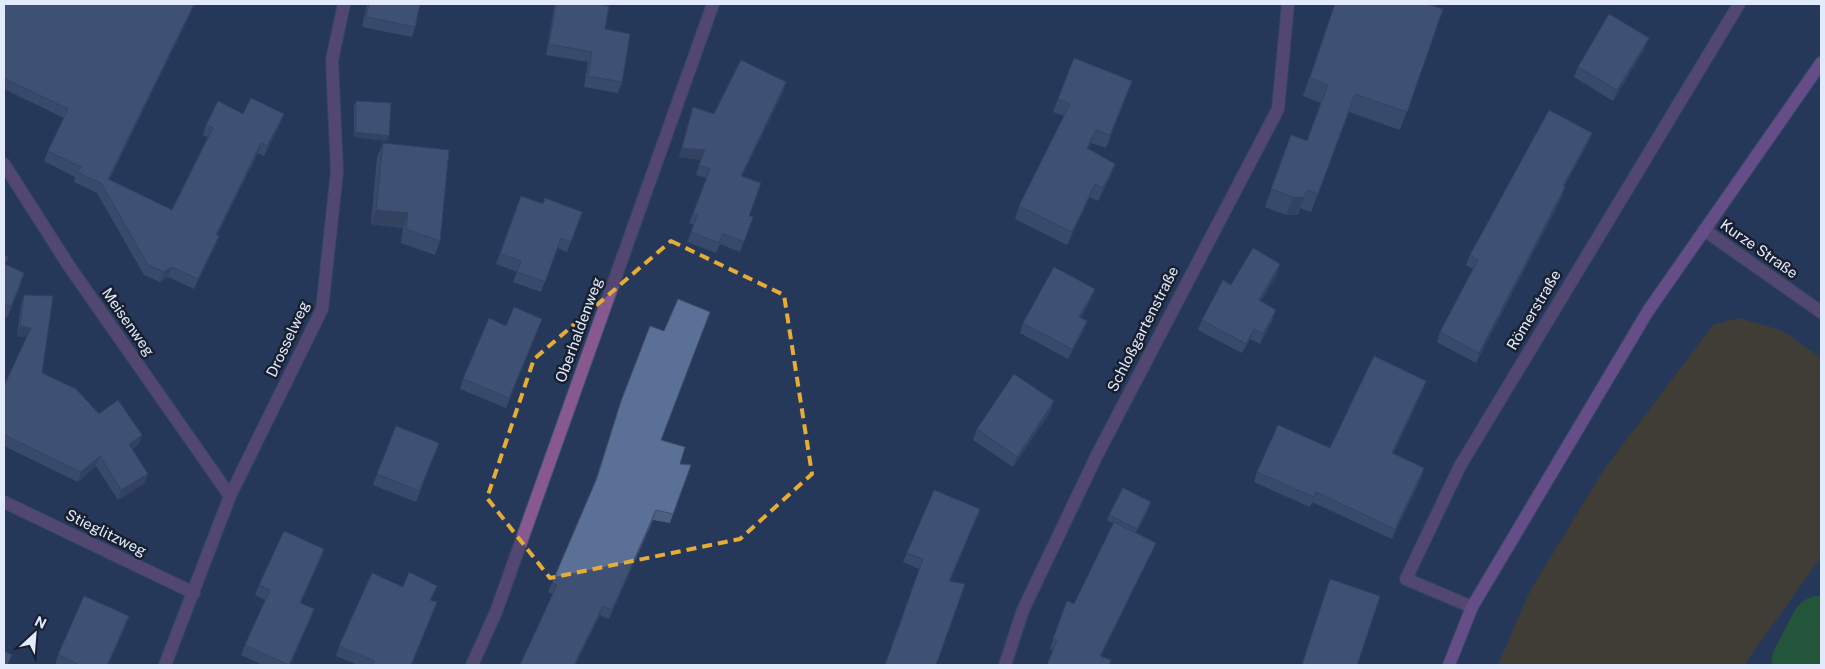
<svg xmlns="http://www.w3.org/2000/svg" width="1825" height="669" font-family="'Public Sans',sans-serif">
  <rect width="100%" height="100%" fill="#26395a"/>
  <polygon fill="#5d430a" points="1739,318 1783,331 1821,358 1821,557 1744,665 1498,665 1530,591 1605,468 1713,325"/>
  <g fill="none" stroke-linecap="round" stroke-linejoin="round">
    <polyline stroke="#1e7812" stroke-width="61" points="1804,665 1802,663 1821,626"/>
    <g stroke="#445574" stroke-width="14">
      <g id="minor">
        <polyline points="4,164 69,266 230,496"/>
        <polyline points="1704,230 1821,312"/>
        <polyline points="4,502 194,593"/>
        <polyline points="1472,607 1406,579 1460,466 1739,4"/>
        <polyline points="165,665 230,496 322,309 337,172 332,60 344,4"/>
        <polyline points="472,665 496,612 713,4"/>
        <polyline points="1005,665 1023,610 1097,455 1278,109 1288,4"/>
      </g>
    </g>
    <g stroke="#445574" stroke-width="14">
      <polyline id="secondary" points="1449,665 1472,607 1648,311 1821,63"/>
    </g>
    <use href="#minor" stroke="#87598f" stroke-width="12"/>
    <use href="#secondary" stroke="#b268be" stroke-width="12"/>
  </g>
  <g fill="#4e6081">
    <polygon points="4,4 195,4 109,180 172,210 208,137 203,135 206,125 243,114 280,124 264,156 258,153 217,235 219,236 215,246 194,289 168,277 160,282 144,275 97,193 74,182 75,177 44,161 48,151 64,118 4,89"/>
    <polygon points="367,4 420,4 415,27 412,37 362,27"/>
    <polygon points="555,4 596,4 605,29 622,82 618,93 584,87 588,62 546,55 554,8"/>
    <polygon points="1335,4 1443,9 1400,130 1349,112 1311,212 1300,208 1298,215 1286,215 1265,207 1291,135 1307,141 1321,103 1303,96"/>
    <polygon points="1645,48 1613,101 1574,77 1578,67"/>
    <polygon points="786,82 783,92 742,176 749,216 753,217 740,252 720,244 716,253 687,242 694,225 689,223 707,178 696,175 701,160 679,157 693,107 714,114"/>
    <polygon points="1127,94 1106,148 1091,143 1088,149 1115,164 1110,177 1098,201 1090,197 1067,245 1015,219 1019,206 1064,116 1053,112 1058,99"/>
    <polygon points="356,101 387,141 354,137 354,106"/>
    <polygon points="1592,133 1588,143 1564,187 1562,197 1476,363 1437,342 1440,332 1473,269 1466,265 1470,255"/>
    <polygon points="383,143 440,241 435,255 401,243 403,228 371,224 377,157"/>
    <polygon points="521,196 543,204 582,212 567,252 557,248 541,292 513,282 517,272 496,264"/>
    <polygon points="4,255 6,265 21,284 7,318 4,316"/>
    <polygon points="1280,264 1277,274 1261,301 1273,319 1260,344 1250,339 1242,353 1198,330 1202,320 1231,285"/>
    <polygon points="24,295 42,373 99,414 142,435 138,445 132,449 145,483 118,500 96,466 78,482 4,446 4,386 27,337 17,336 21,305"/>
    <polygon points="1091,299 1081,318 1087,321 1083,331 1068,359 1020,333 1023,323"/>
    <polygon points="506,326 538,329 506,408 460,389 463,379"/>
    <polygon points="650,326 661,440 680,464 691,465 670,523 653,520 609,619 600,615 575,665 520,665 553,594 548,592 595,482 618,411"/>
    <polygon points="1426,381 1422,392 1393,454 1424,468 1421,478 1392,539 1312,502 1310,507 1254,482 1257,472 1330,448"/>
    <polygon points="1050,412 1013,467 973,440 977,429"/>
    <polygon points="439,443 416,502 373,485 377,474"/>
    <polygon points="1149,508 1136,533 1152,552 1053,650 1050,649 1067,601 1074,604 1114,524 1107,520 1109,515"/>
    <polygon points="976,519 950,581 936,665 919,569 903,562 907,553"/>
    <polygon points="320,560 300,603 314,609 310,620 290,665 263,665 241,655 245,645 265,600 255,595 259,585"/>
    <polygon points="403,587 433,595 431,600 433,612 411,665 358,665 336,656 339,646"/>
    <polygon points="125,627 108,665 55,665 58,655"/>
  </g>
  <g fill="#404e69">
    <polygon points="194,4 195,4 105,189 108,179"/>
    <polygon points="1649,38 1645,48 1613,101 1617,90"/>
    <polygon points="786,82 783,92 737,185 741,176"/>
    <polygon points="284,114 280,124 264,156 267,146"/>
    <polygon points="1096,130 1091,143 1083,161 1087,148"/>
    <polygon points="356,132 389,136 387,141 354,137"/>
    <polygon points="1592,133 1588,143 1559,196 1563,186"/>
    <polygon points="261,143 258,153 212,245 216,235"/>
    <polygon points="682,148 705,150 701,160 679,157"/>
    <polygon points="1115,164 1110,177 1098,201 1103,188"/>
    <polygon points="1095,184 1090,197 1067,245 1072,232"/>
    <polygon points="1565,187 1562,197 1476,363 1479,353"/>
    <polygon points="1293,197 1304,197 1298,215 1286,215"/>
    <polygon points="376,210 408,213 403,228 371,224"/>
    <polygon points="219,236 215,246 194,289 198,279"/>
    <polygon points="1280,264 1277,274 1256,310 1259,300"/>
    <polygon points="172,267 168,277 160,282 164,272"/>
    <polygon points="1095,289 1091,299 1076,328 1079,317"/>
    <polygon points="1276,310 1273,319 1260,344 1263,334"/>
    <polygon points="1087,321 1083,331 1068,359 1072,349"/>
    <polygon points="20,326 31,328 28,337 17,336"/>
    <polygon points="1254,329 1250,339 1242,353 1246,344"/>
    <polygon points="1426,381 1422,392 1388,464 1392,453"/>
    <polygon points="1054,401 1050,412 1013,467 1017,457"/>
    <polygon points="142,435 138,445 126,453 129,444"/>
    <polygon points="100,456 96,466 78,482 81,472"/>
    <polygon points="1424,468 1421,478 1392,539 1395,529"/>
    <polygon points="148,474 145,483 118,500 121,490"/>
    <polygon points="1151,502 1149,508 1135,535 1137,529"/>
    <polygon points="980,509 976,519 946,590 949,581"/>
    <polygon points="656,510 653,520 609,619 612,610"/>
    <polygon points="1156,543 1152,552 1097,665 1100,656"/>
    <polygon points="324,549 320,560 296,613 300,603"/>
    <polygon points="603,606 600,615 575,665 574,665"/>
    <polygon points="314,609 310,620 290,665 289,665"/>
    <polygon points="129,616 108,665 107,665"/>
  </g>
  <g fill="#5b7096" stroke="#404e69">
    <polygon points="4,4 194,4 108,179 172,210 213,128 206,125 218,101 243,114 251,98 284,114 267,146 261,143 216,235 219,236 198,279 172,267 164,272 148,265 101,183 77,172 81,167 48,151 68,109 4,78"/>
    <polygon points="369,4 420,4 415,27 366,17"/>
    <polygon points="556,4 596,4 609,6 605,29 630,34 622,82 588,76 592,52 549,44"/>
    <polygon points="1335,4 1427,4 1443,9 1407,112 1355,94 1318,194 1307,190 1304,197 1293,197 1271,189 1291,135 1307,141 1328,85 1310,78"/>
    <polygon points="1609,14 1649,38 1617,90 1578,67"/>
    <polygon points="1074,58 1132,81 1110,135 1096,130 1087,148 1115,164 1103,188 1095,184 1072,232 1019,206 1070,104 1058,99"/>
    <polygon points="741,60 786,82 741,176 761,183 749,216 753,217 744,242 723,234 719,243 691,232 697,215 693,214 710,169 699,165 705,150 682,148 693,107 714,114"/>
    <polygon points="356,101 391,103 389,136 356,132"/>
    <polygon points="1549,110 1592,133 1563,186 1565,187 1479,353 1440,332 1478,260 1470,255"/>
    <polygon points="383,143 449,150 440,241 406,229 408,213 376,210"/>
    <polygon points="521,196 543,204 545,198 582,212 571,242 561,238 545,282 517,272 521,261 500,254"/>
    <polygon points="1253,248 1280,264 1259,300 1276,310 1263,334 1254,329 1246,344 1202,320 1223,280 1231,285"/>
    <polygon points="4,255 8,257 5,264 24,273 11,307 4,304"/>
    <polygon points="1054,267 1095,289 1079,317 1087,321 1072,349 1023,323"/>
    <polygon points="24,295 53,296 42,373 76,389 99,414 118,400 142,435 129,444 148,474 121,490 100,456 81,472 4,435 4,386 31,328 20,326"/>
    <polygon points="678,299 710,312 661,440 685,447 680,464 691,465 673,514 656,510 612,610 603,606 574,665 520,665 557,585 552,583 597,478 621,401 650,326 664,331"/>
    <polygon points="514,307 542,319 509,398 463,379 489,318 506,326"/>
    <polygon points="1374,356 1426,381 1392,453 1424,468 1395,529 1316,492 1314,497 1257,472 1278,425 1330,448"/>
    <polygon points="1014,374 1054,401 1017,457 977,429"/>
    <polygon points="396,426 439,443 419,491 377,474"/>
    <polygon points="1123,488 1151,502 1137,529 1109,515"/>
    <polygon points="934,490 980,509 949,581 965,584 936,665 885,665 923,559 907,553"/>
    <polygon points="1114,522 1156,543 1100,656 1111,660 1109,665 1047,665 1057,640 1053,639 1067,601 1074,604"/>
    <polygon points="284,531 324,549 300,603 314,609 289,665 245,645 270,590 259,585"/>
    <polygon points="409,572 437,586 430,600 437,602 411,665 372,665 374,661 339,646 372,573 403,587"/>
    <polygon points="1330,579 1380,596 1357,665 1302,665"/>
    <polygon points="84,596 129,616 107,665 80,665 58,655"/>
    <polygon points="4,651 12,655 7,665 4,665"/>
  </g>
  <path d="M0 0H1825V669H0ZM 671,241 L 784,295 L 812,474 L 740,539 L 550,578 L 487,498 L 534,359 Z" fill="#26395a" fill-opacity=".55" fill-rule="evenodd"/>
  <path fill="none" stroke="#e5ad36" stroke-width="4" stroke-dasharray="10 6" stroke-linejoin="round" d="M 671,241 L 784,295 L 812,474 L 740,539 L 550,578 L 487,498 L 534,359 Z"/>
  <g text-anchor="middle" stroke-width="5" stroke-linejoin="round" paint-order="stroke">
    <g font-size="15" fill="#e2ebfd" stroke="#182030">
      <text transform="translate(1759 249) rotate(35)" y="5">Kurze Straße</text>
      <text transform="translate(1534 310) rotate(-59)" y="5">Römerstraße</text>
      <text transform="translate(128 322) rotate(55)" y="5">Meisenweg</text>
      <text transform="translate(1143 329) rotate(-63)" y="5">Schloßgartenstraße</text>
      <text transform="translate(579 330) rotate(-70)" y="5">Oberhaldenweg</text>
      <text transform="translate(288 339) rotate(-65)" y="5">Drosselweg</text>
      <text transform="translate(106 533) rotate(26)" y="5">Stieglitzweg</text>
    </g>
  </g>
  <rect width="1825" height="669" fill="none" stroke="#e2ebfd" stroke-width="10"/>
  <g transform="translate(35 634) rotate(26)" stroke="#182030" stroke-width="4" paint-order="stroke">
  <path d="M0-4L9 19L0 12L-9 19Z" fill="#e2ebfd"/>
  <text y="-8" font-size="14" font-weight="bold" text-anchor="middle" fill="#e2ebfd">N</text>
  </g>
</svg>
